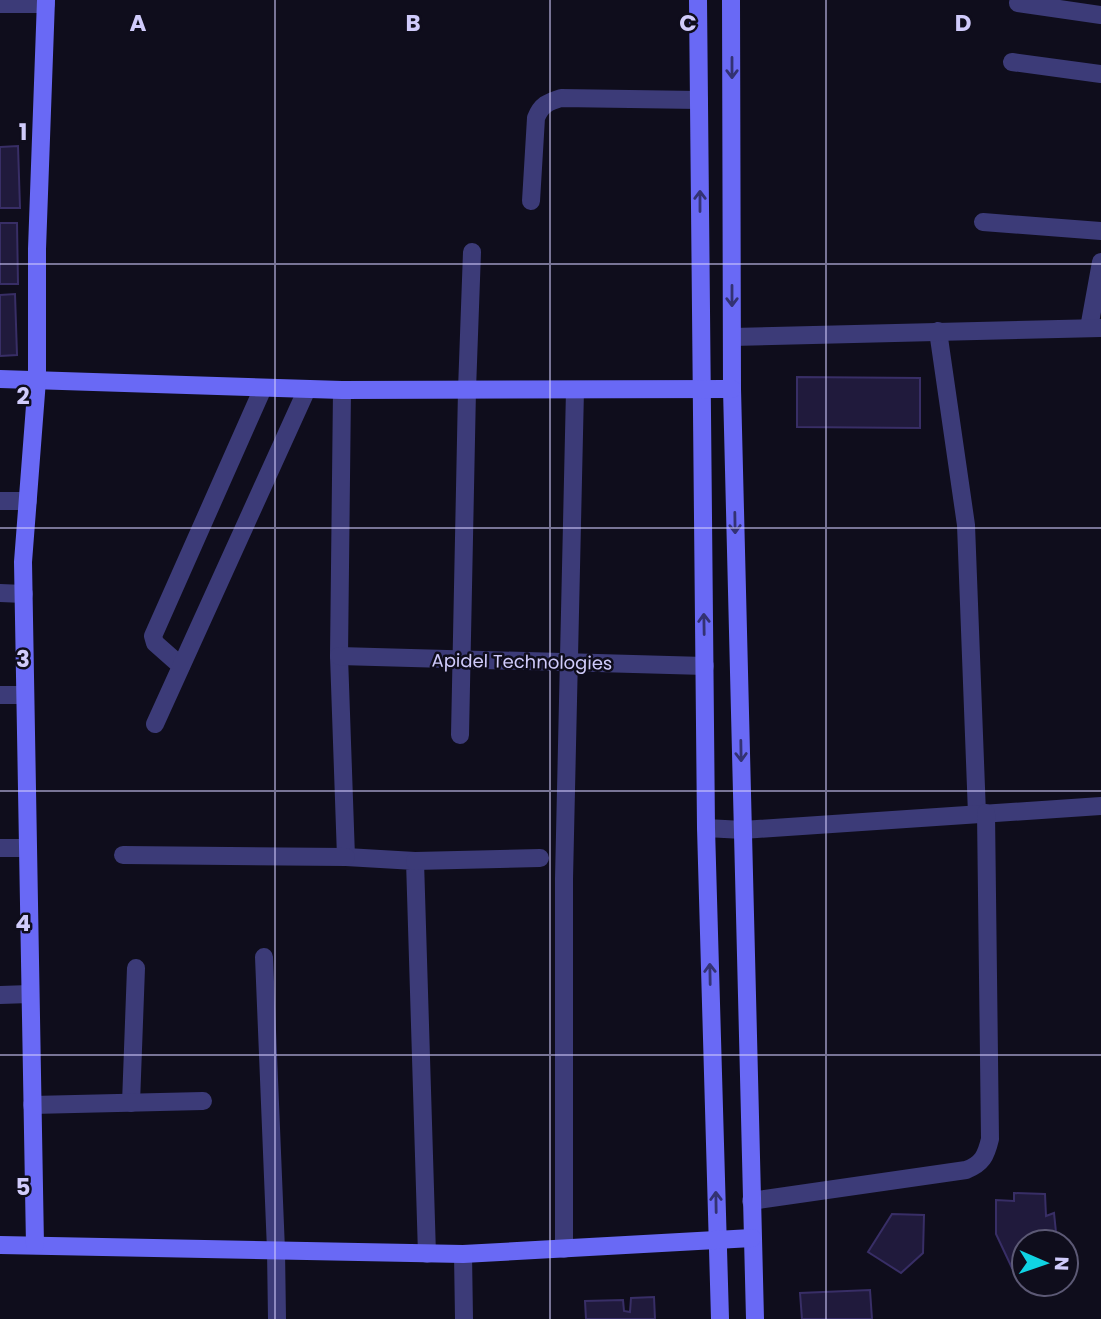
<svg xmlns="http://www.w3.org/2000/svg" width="1101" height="1319" font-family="Poppins,sans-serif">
  <rect width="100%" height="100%" fill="#0f0d1c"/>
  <g fill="#201a3c" stroke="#382e66" stroke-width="2">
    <polygon points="18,146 20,208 0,208 0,147"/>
    <polygon points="0,223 17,223 18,284 0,284"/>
    <polygon points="15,294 17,355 0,356 0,295"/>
    <polygon points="797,377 920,378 920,428 797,427"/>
    <polygon points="1014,1193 1045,1194 1046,1216 1054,1213 1057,1242 1024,1242 1024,1268 1012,1268 996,1234 996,1200 1014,1201"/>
    <polygon points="892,1214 924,1215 923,1253 901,1273 868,1252"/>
    <polygon points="870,1290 872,1319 802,1319 800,1293"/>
    <polygon points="654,1297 655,1319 586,1319 585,1301 623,1300 624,1311 630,1312 631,1298"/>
  </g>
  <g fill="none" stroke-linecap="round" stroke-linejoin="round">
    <g stroke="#3c3b78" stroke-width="18">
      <polyline points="1018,3 1101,15"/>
      <polyline points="0,4 46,4"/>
      <polyline points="1012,62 1101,74"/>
      <path d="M 531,201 L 536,118 C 541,105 548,102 561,98 L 699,100"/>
      <polyline points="983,222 1101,231"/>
      <polyline points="1089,328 1101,262"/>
      <polyline points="938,331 966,525 977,814"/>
      <polyline points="732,337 1101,328"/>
      <polyline points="342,390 339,656 346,857 415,861 427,1254"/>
      <polyline points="0,501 28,501"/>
      <polyline points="0,593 24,594"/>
      <polyline points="339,656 705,666"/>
      <polyline points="181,666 155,643 153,636 263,388"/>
      <polyline points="0,695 25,695"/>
      <polyline points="155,724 307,389"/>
      <polyline points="460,735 467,390 472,252"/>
      <polyline points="706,828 743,830 1101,806"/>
      <polyline points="0,848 28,848"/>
      <polyline points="123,855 346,857"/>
      <polyline points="415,861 540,858"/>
      <polyline points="264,957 276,1250 277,1319"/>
      <polyline points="0,995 30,994"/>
      <polyline points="131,1103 136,968"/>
      <polyline points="32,1105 203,1101"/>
      <path d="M 751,1201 L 966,1170 C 982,1164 986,1156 990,1139 L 986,813"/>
      <polyline points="564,1249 564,879 575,390"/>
      <polyline points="463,1254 464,1319"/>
    </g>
    <g stroke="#6969f5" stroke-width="18">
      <polyline points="698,0 706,828 720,1319"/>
      <polyline points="731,0 732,389 755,1319"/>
      <polyline points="0,379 342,390 732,389"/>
      <polyline points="0,1245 463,1254 752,1238"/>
      <polyline points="35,1245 23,562 37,380 37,249 46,0"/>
    </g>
  </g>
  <defs><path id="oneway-shaft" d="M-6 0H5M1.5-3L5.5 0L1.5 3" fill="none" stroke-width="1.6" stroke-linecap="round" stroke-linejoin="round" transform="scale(1.75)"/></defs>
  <g stroke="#333273">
    <use href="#oneway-shaft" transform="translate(732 68) rotate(90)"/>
    <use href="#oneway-shaft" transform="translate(700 201) rotate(-90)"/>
    <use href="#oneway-shaft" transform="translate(732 296) rotate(90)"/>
    <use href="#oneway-shaft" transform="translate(735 523) rotate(89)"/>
    <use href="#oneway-shaft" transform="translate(704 624) rotate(-91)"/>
    <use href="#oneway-shaft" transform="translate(741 751) rotate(89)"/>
    <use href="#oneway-shaft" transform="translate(710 974) rotate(-91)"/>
    <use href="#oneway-shaft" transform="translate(716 1202) rotate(-91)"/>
  </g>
  <path fill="none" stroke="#d0cbfb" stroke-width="2" stroke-opacity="0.55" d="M 275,0 L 275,1319M 550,0 L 550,1319M 826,0 L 826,1319M 0,264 L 1101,264M 0,528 L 1101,528M 0,791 L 1101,791M 0,1055 L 1101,1055"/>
  <g text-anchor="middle" stroke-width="5" stroke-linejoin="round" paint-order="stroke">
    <g font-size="18" fill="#d0cbfb" stroke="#0f0d1c">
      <text transform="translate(522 662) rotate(1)" y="6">Apidel Technologies</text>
    </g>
  </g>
  <g font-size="23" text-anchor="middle" font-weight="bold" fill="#d0cbfb" stroke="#0f0d1c" stroke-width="5" stroke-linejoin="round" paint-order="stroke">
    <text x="138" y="31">A</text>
    <text x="413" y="31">B</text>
    <text x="688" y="31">C</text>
    <text x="963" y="31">D</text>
    <text x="23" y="140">1</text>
    <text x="23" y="404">2</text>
    <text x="23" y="667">3</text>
    <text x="23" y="931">4</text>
    <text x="23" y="1195">5</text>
  </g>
  <g transform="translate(1045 1263) rotate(92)"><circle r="33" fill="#0f0d1c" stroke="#5c5975" stroke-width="2"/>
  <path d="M0-5L12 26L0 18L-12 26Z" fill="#10d3e3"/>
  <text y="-10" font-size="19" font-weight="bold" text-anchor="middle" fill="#d0cbfb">N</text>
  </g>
</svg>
